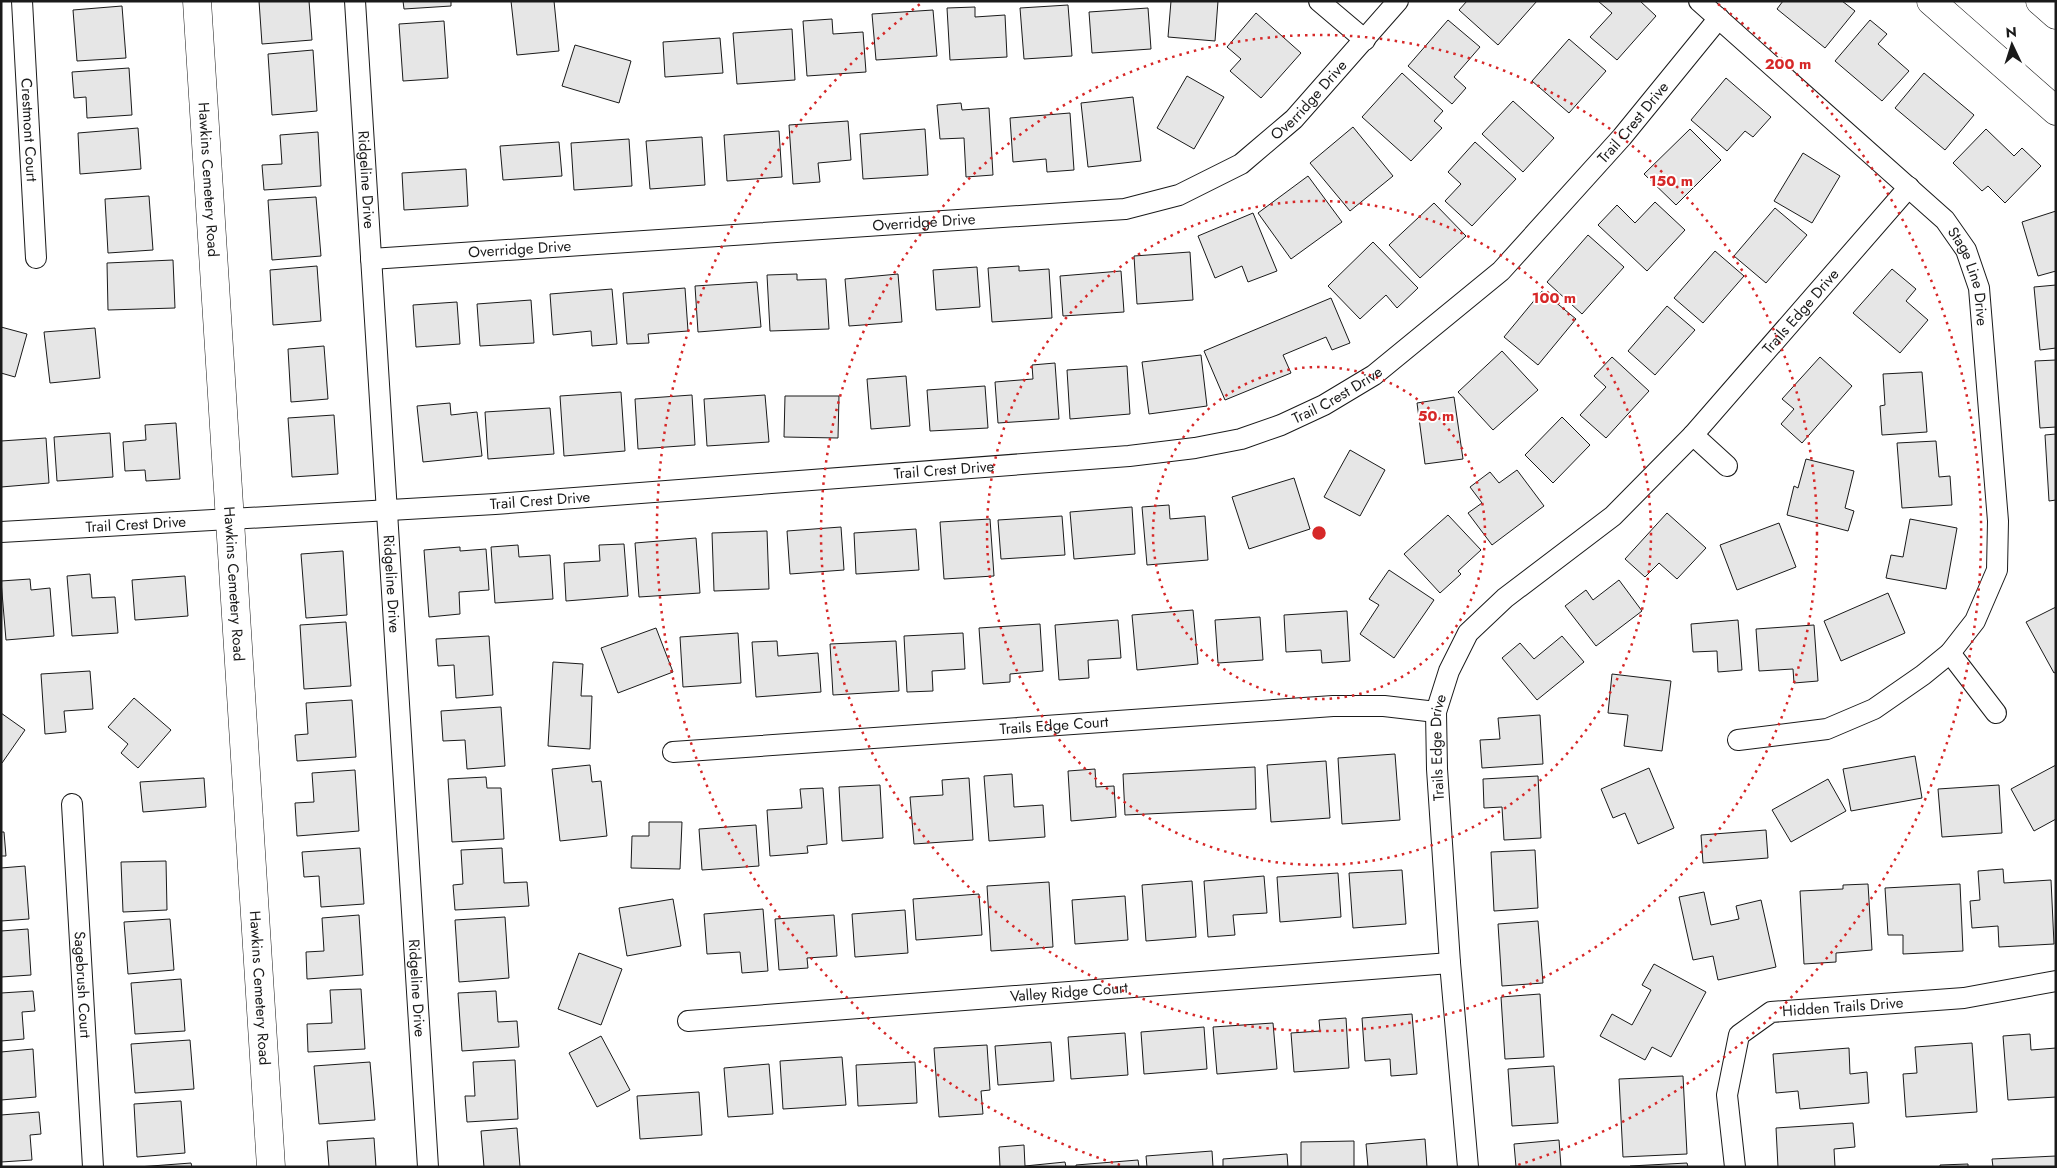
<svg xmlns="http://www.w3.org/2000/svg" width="2057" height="1168" font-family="Jost,sans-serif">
  <rect width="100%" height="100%" fill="#fff"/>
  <g fill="#e6e6e6" stroke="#1a1a1a">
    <polygon points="259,1 309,1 312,40 262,44"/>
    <polygon points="403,1 451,1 451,6 404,9"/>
    <polygon points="511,1 554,1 559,51 517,55"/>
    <polygon points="1171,1 1218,1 1215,41 1168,37"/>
    <polygon points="1467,1 1537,1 1498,45 1459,10"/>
    <polygon points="1598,1 1640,1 1656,16 1617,60 1590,37 1612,13"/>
    <polygon points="1783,1 1842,1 1855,11 1825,48 1777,9"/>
    <polygon points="1068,5 1072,56 1024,59 1020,8"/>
    <polygon points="122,6 126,58 77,61 73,10"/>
    <polygon points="975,7 975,17 1005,15 1007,57 950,60 947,8"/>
    <polygon points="1148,8 1151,49 1092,53 1089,12"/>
    <polygon points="933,10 937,56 876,60 872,14"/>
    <polygon points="1256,13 1301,53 1261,98 1230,71 1241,59 1227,47"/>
    <polygon points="832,19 833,34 863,32 866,72 807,76 803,21"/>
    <polygon points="1448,20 1480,47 1454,77 1466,88 1452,104 1408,66"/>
    <polygon points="1870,20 1887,34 1878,44 1909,71 1882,101 1835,61"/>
    <polygon points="444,21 448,78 403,81 399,24"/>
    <polygon points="792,29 795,80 737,84 733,33"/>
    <polygon points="720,38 723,73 665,77 663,42"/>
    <polygon points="1569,39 1606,71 1569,113 1532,81"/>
    <polygon points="575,45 631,61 619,103 562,86"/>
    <polygon points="313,50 317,111 272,115 268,54"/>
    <polygon points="129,68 132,115 87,118 86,97 74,98 72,72"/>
    <polygon points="1402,73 1443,111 1434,121 1442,128 1411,161 1362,117"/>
    <polygon points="1924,73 1974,115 1945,150 1895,108"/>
    <polygon points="1187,76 1224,97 1194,149 1157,128"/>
    <polygon points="1726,78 1771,117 1753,137 1745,131 1727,151 1691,120"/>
    <polygon points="1133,97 1141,161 1088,167 1081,103"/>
    <polygon points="1513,101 1554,138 1523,172 1482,134"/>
    <polygon points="961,103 962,110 989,108 993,175 966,177 964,138 940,139 937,105"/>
    <polygon points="1070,113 1074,170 1047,172 1046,159 1013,162 1010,118"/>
    <polygon points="848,121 851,160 818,163 820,182 793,184 789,125"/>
    <polygon points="1353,127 1393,176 1350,211 1310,163"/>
    <polygon points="138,128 141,169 80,174 78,133"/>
    <polygon points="925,129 928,175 863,179 860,134"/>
    <polygon points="1690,129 1721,160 1676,205 1644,174"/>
    <polygon points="1986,129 2014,156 2022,148 2041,166 2005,203 1988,186 1982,191 1953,163"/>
    <polygon points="779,131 782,177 727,181 724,135"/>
    <polygon points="318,132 321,186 264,190 262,165 282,164 280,135"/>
    <polygon points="702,137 705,185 650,189 646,141"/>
    <polygon points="629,139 632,186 574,190 571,143"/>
    <polygon points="559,142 562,176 503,180 500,146"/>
    <polygon points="1475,142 1516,179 1472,226 1445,201 1461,184 1448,172"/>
    <polygon points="1803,153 1840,176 1812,223 1774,201"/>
    <polygon points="466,169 468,206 404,210 402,173"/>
    <polygon points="1308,176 1342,222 1291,259 1258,213"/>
    <polygon points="149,196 153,250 108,253 105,199"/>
    <polygon points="316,197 321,256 272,260 268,200"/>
    <polygon points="1655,202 1685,230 1647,271 1598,225 1617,205 1635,223"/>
    <polygon points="1434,203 1466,236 1420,278 1389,245"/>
    <polygon points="1775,208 1807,235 1766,283 1734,256"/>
    <polygon points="2056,211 2056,271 2038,276 2022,222"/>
    <polygon points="1253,213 1277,271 1248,282 1242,266 1215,278 1198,236"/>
    <polygon points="1588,235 1624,267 1582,314 1547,282"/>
    <polygon points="1373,242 1418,288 1397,308 1386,295 1360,319 1328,286"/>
    <polygon points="1715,251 1744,276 1703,323 1674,298"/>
    <polygon points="1190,252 1193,300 1137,304 1134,256"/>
    <polygon points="173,260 175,308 108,310 107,263"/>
    <polygon points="317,266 321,321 273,325 270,270"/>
    <polygon points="1019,266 1019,271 1049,269 1052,318 992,322 988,268"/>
    <polygon points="977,267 980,307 936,310 933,270"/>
    <polygon points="1892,269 1916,289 1906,301 1928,320 1900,353 1853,313"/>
    <polygon points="1121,271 1124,312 1063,316 1060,276"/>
    <polygon points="797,274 797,280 826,279 829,329 770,331 767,275"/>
    <polygon points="898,274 902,322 849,326 845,279"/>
    <polygon points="757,282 761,327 698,332 695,286"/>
    <polygon points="2056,285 2056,348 2040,350 2034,287"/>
    <polygon points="685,288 688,331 648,334 649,343 627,344 623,293"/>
    <polygon points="612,289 617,344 592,346 591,331 553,335 550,294"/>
    <polygon points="1542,291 1576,319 1538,365 1504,337"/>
    <polygon points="1331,298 1350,343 1332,350 1326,337 1283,355 1291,373 1225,400 1204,351"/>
    <polygon points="531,300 534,343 480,346 477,304"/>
    <polygon points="457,302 460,344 416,347 413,305"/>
    <polygon points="1667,306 1695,330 1655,375 1628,351"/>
    <polygon points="1,327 27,334 15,377 1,373"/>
    <polygon points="95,328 100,378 50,383 44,332"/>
    <polygon points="324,346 328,399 291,402 288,349"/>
    <polygon points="1502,351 1538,390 1493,430 1458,392"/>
    <polygon points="1201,355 1207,406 1149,414 1142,362"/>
    <polygon points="1612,357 1649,391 1606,438 1580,415 1606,387 1594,376"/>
    <polygon points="1820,357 1852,386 1802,443 1781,424 1794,409 1782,399"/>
    <polygon points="2056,360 2056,427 2040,428 2035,361"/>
    <polygon points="1055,363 1059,419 998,423 995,382 1033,379 1032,365"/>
    <polygon points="1127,366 1130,414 1070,419 1067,370"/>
    <polygon points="1922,372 1927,432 1882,435 1880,406 1885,405 1883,374"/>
    <polygon points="906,376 910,426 871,429 867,379"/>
    <polygon points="985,386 988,428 930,431 927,390"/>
    <polygon points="621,392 625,451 564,456 560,396"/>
    <polygon points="692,395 695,445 638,449 635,399"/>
    <polygon points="765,395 769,442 707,446 704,399"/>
    <polygon points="785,396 839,396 838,438 784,437"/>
    <polygon points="1454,397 1463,459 1425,464 1417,403"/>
    <polygon points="450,403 451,415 477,412 482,456 423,462 417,406"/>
    <polygon points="550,408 554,454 488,459 485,412"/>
    <polygon points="334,415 338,474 292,477 288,418"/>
    <polygon points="1562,417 1590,445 1553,483 1525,455"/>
    <polygon points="176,423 180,479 146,481 145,470 125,471 123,442 146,440 145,425"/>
    <polygon points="110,433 113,477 57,481 54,437"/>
    <polygon points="2056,434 2056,500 2049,501 2045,435"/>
    <polygon points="46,438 49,483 1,487 1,441"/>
    <polygon points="1936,441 1939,477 1950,476 1952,505 1902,508 1897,443"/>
    <polygon points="1350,450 1385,470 1360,516 1324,497"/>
    <polygon points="1806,459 1854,471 1845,508 1854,511 1848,531 1787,515 1794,486 1798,488"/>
    <polygon points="1517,470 1544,506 1492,545 1468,513 1482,503 1470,487 1490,472 1499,483"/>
    <polygon points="1294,478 1310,529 1249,549 1232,497"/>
    <polygon points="1169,505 1170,519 1205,516 1208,560 1147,565 1142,507"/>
    <polygon points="1132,507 1135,554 1074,559 1070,512"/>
    <polygon points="1667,513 1706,548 1677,579 1659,563 1645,577 1625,559"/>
    <polygon points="1448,515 1481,550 1458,571 1461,574 1440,593 1404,554"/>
    <polygon points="1062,516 1065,555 1001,559 998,520"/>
    <polygon points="990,519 994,576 944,579 940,522"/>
    <polygon points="1910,519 1957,528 1946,589 1886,578 1891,555 1903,557"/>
    <polygon points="1779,523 1796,567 1737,590 1720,545"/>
    <polygon points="841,527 844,570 790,574 787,531"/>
    <polygon points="916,529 919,570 856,574 854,533"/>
    <polygon points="767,531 769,589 714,591 712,533"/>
    <polygon points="696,538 700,593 639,597 635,543"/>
    <polygon points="624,544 628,596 566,601 564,563 600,561 599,545"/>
    <polygon points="518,545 519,557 550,555 553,599 495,603 491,547"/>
    <polygon points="460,547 460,551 486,549 489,590 459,592 460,614 429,617 424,550"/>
    <polygon points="343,551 347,615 306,618 301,554"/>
    <polygon points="1389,570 1434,600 1394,658 1360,634 1379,605 1369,599"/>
    <polygon points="90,574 92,598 115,597 118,633 72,636 67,576"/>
    <polygon points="185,576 188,616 135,620 132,580"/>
    <polygon points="30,579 31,590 50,588 54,636 6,640 1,581"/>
    <polygon points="1619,580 1642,611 1596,646 1565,606 1586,590 1593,600"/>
    <polygon points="1888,593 1905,633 1841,661 1824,621"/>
    <polygon points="2056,607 2056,672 2054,673 2026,622"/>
    <polygon points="1193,610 1198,664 1137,670 1132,615"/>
    <polygon points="1347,611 1350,661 1322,663 1321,650 1286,652 1284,615"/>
    <polygon points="1260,617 1263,660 1218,663 1215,620"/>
    <polygon points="1118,620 1121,658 1088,660 1089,678 1059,680 1055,625"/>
    <polygon points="1738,620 1742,670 1718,672 1717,651 1693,652 1691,624"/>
    <polygon points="346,622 351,686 304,689 300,625"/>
    <polygon points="1040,624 1043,671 1010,674 1010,682 983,684 979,628"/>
    <polygon points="1814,625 1818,681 1794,683 1793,669 1759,671 1756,629"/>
    <polygon points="656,628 673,672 618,693 601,648"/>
    <polygon points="738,633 741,683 683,687 680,637"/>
    <polygon points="963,633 965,669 932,671 933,691 907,692 904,636"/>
    <polygon points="489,636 493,695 456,698 454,665 438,666 436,639"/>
    <polygon points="1562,636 1584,662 1537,700 1502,658 1520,643 1534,659"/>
    <polygon points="777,641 778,656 818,653 821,692 756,697 752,642"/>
    <polygon points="896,641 899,691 833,695 830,644"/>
    <polygon points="553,662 583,664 581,696 592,696 590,749 548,746"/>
    <polygon points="90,671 93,709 64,711 66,732 45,734 41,674"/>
    <polygon points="1612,674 1671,681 1662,751 1624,746 1628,715 1608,713"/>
    <polygon points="134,698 171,730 138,768 121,753 128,744 108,727"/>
    <polygon points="352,700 356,757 297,761 295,735 308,734 306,703"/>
    <polygon points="501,707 505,766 467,769 465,740 443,741 441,711"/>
    <polygon points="1,713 25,730 2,763 1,763"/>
    <polygon points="1540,715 1543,764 1482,768 1480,740 1500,739 1498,718"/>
    <polygon points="1395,754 1400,820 1342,824 1338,758"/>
    <polygon points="1915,756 1922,798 1851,811 1843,769"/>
    <polygon points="1326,761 1330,818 1271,822 1267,765"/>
    <polygon points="590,765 592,782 601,781 607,836 560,841 552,769"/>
    <polygon points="2056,765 2056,819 2034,831 2011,789"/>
    <polygon points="1255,767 1256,809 1125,815 1123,774"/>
    <polygon points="1649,768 1674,828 1638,844 1625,813 1613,818 1601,789"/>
    <polygon points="1095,769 1096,787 1114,786 1116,817 1071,821 1068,771"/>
    <polygon points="355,770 359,831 297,836 295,803 314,802 312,773"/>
    <polygon points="1012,774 1014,807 1043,805 1045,837 989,841 984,776"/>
    <polygon points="1538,776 1541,838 1504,840 1502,807 1484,808 1483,779"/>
    <polygon points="486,777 487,788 501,788 504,839 452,842 448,779"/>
    <polygon points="204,778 206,807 143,812 140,782"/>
    <polygon points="969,778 973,840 914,844 910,797 943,795 942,780"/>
    <polygon points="1828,779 1846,811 1791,842 1772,810"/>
    <polygon points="880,785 883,838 842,841 839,787"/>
    <polygon points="1999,785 2002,833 1942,837 1938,789"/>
    <polygon points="823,788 827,844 807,846 808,853 770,856 767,810 802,808 800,789"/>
    <polygon points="649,822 682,822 680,869 631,868 632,836 649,836"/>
    <polygon points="756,825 759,866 702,870 699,829"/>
    <polygon points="1766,830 1768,858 1703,863 1701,835"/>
    <polygon points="1,832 4,832 6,856 1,856"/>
    <polygon points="360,848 364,904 321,907 319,876 304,877 302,852"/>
    <polygon points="502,848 504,883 527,882 529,906 455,910 453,885 463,884 461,850"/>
    <polygon points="1535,850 1538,908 1494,911 1491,852"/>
    <polygon points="166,861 167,910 123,912 121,862"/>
    <polygon points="25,866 29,919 1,921 1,868"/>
    <polygon points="2003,869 2004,883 2051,880 2054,944 1999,947 1998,926 1972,928 1970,901 1980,900 1978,871"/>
    <polygon points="1402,870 1406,924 1353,928 1349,873"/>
    <polygon points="1338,873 1341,917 1280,922 1277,877"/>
    <polygon points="1264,876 1267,913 1233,915 1235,935 1208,937 1204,881"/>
    <polygon points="1192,881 1196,937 1146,941 1142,885"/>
    <polygon points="1049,882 1053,947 991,951 987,886"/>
    <polygon points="1868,884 1872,950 1836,953 1836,962 1804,964 1800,891 1843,889 1843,885"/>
    <polygon points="1960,884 1963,951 1903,954 1903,935 1888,935 1885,888"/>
    <polygon points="1704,892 1711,925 1739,919 1736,906 1761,900 1776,967 1718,980 1713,956 1693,960 1679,897"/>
    <polygon points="979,894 982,935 916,940 913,899"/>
    <polygon points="1125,896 1128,940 1075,944 1072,900"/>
    <polygon points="673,899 681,946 627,956 619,908"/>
    <polygon points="763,909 768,971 742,973 740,952 707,954 704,914"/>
    <polygon points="905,910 908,953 855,957 852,914"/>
    <polygon points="359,915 363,975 307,979 306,952 324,951 322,918"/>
    <polygon points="834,915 837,956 807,958 808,968 779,970 775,919"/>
    <polygon points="505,917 509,978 459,982 455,920"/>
    <polygon points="170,919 174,970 128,974 124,922"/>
    <polygon points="1538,921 1543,983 1502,986 1498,924"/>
    <polygon points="28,929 31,975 1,977 1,931"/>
    <polygon points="579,953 622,969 601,1025 558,1009"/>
    <polygon points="1654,964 1706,992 1671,1057 1652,1047 1645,1060 1600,1036 1612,1014 1632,1025 1651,990 1642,985"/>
    <polygon points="181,979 185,1031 135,1034 131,983"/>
    <polygon points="361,989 365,1049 308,1052 307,1024 332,1023 330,990"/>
    <polygon points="33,991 35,1011 22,1012 24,1039 1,1041 1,993"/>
    <polygon points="496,991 498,1022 517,1021 519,1047 462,1051 458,993"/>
    <polygon points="1540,994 1544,1057 1505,1059 1501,997"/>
    <polygon points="1412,1014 1417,1074 1391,1076 1390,1059 1365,1061 1362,1018"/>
    <polygon points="1346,1018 1349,1068 1294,1072 1291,1033 1320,1031 1319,1020"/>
    <polygon points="1273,1023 1277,1069 1217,1074 1213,1027"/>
    <polygon points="1204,1027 1207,1069 1144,1074 1141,1032"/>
    <polygon points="1125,1033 1128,1075 1071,1079 1068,1037"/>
    <polygon points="2030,1034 2031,1050 2056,1048 2056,1097 2008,1100 2003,1036"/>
    <polygon points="601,1036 630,1090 597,1107 569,1053"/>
    <polygon points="190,1040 194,1089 135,1093 131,1044"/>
    <polygon points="1051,1042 1054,1081 998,1085 995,1046"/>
    <polygon points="1972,1043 1977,1112 1906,1117 1903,1074 1917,1073 1915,1047"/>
    <polygon points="987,1045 990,1090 981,1091 983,1114 939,1117 934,1048"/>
    <polygon points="1849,1048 1850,1074 1867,1072 1869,1103 1800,1109 1798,1091 1776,1093 1773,1054"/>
    <polygon points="33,1049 36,1097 1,1100 1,1052"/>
    <polygon points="842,1057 846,1105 783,1109 780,1061"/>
    <polygon points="515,1060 518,1119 467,1122 465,1096 475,1096 473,1062"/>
    <polygon points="370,1062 375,1120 319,1124 314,1066"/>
    <polygon points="915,1062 917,1103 858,1106 856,1065"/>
    <polygon points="769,1064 773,1114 728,1117 724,1068"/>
    <polygon points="1554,1066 1558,1123 1512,1126 1508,1069"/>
    <polygon points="1683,1076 1687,1154 1623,1157 1619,1079"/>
    <polygon points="699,1092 702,1135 640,1139 637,1096"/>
    <polygon points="181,1101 185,1153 137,1157 134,1104"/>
    <polygon points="39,1112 41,1134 30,1135 32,1160 1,1162 1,1115"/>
    <polygon points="1853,1123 1855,1147 1834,1149 1835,1167 1778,1167 1776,1128"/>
    <polygon points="517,1128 520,1167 484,1167 481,1131"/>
    <polygon points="374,1138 376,1167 329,1167 327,1141"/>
    <polygon points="1425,1139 1427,1167 1368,1167 1366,1144"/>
    <polygon points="1559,1140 1561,1167 1516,1167 1514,1144"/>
    <polygon points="1354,1141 1354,1167 1301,1167 1301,1142"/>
    <polygon points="1024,1145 1025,1166 1065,1162 1066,1167 1000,1167 999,1147"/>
    <polygon points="1212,1151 1213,1167 1147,1167 1146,1156"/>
    <polygon points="1287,1154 1288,1167 1223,1167 1223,1159"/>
    <polygon points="2056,1156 2056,1167 1993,1167 1992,1159"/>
    <polygon points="1138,1160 1139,1167 1076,1167 1076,1165"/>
    <polygon points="191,1163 192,1167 138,1167"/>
    <polygon points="1687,1163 1688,1167 1630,1167 1630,1166"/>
    <polygon points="1968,1164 1968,1167 1940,1167 1940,1165"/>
  </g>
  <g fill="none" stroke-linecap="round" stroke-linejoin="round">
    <g stroke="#1a1a1a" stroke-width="22">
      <g id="street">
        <path id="s1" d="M 22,1 L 36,258"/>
        <path id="s2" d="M 355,1 L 428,1167"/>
        <polyline points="1319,1 1365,40"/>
        <path id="s3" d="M 1699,1 L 1945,220 L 1966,250 L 1979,288 L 1998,521 L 1997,570 L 1975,621 L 1950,653 L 1923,675 L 1874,709 L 1827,729 L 1738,740"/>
        <path id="s4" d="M 371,259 L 1125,209 L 1179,195 L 1241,164 L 1294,119 L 1398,1"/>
        <polyline points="1693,435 1727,466"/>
        <path id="s5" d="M 1,532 L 495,504 L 1129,456 L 1195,448 L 1241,439 L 1281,425 L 1324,405 L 1374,375 L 1501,271 L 1622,137 L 1719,18"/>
        <polyline points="1950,653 1996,713"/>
        <path id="s6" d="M 673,752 L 1333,706 L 1384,706 L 1436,712"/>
        <path id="s7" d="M 72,804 L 93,1167"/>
        <path id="s8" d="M 688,1021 L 1450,963"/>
        <path id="s9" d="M 1468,1167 L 1450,963 L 1437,769 L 1436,712 L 1449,671 L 1468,633 L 1505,598 L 1613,516 L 1693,435 L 1909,187"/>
        <path id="s10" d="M 1735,1167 L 1727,1095 L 1739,1035 L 1771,1012 L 1964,998 L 2056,981"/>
      </g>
    </g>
    <g stroke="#1a1a1a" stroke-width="29">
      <g id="secondary">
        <path id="s11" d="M 197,1 L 271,1167"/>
        <polyline points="1931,1 2056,111"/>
        <polyline points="2040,1 2056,15"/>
      </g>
    </g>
    <use href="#street" stroke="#fff" stroke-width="20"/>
    <use href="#secondary" stroke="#fff" stroke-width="28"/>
  </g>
  <g fill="none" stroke="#d62828" stroke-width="2.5" stroke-dasharray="2.5 5">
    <circle cx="1319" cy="533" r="166"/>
    <circle cx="1319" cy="533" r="332"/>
    <circle cx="1319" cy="533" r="498"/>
    <path d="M1120 1165A663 663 0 0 1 920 4M1718 4A663 663 0 0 1 1518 1165"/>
  </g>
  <g text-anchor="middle" stroke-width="4" stroke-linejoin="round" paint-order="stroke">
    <g font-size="15" fill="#1a1a1a" stroke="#fff">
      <text dy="5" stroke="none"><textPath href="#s4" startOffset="974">Overridge Drive</textPath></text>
      <text dy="5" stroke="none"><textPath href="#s5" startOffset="1755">Trail Crest Drive</textPath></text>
      <text dy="5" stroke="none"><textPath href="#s1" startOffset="129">Crestmont Court</textPath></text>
      <text dy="5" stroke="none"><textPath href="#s11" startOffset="179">Hawkins Cemetery Road</textPath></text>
      <text dy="5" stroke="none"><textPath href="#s2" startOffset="179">Ridgeline Drive</textPath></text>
      <text dy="5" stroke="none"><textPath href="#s4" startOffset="554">Overridge Drive</textPath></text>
      <text dy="5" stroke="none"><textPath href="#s4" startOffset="149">Overridge Drive</textPath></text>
      <text dy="5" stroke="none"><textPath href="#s3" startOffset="392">Stage Line Drive</textPath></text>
      <text dy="5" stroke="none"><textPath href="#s9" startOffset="1006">Trails Edge Drive</textPath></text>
      <text dy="5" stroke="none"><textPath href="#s5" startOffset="1350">Trail Crest Drive</textPath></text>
      <text dy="5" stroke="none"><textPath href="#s5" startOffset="945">Trail Crest Drive</textPath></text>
      <text dy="5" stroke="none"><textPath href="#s5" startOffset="540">Trail Crest Drive</textPath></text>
      <text dy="5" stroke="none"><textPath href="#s5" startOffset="135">Trail Crest Drive</textPath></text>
      <text dy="5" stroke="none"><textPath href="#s11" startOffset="584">Hawkins Cemetery Road</textPath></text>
      <text dy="5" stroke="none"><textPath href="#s2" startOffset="584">Ridgeline Drive</textPath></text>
      <text dy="5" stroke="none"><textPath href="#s6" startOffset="382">Trails Edge Court</textPath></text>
      <text dy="5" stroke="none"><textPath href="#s9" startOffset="421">Trails Edge Drive</textPath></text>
      <text dy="5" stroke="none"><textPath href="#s7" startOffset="181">Sagebrush Court</textPath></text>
      <text dy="5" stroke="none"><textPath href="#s11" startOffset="989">Hawkins Cemetery Road</textPath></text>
      <text dy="5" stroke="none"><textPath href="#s2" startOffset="989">Ridgeline Drive</textPath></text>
      <text dy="5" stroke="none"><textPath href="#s8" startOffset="382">Valley Ridge Court</textPath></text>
      <text dy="5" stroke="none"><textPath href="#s10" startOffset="245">Hidden Trails Drive</textPath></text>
    </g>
  </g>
  <circle cx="1319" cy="533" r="8" fill="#d62828" stroke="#fff" stroke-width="2.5"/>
  <g font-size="15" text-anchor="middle" font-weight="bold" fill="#d62828" stroke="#fff" stroke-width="4" stroke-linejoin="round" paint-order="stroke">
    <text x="1788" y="69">200 m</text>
    <text x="1671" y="186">150 m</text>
    <text x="1554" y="303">100 m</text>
    <text x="1436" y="421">50 m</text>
  </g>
  <rect width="2057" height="1168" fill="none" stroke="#1a1a1a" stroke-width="5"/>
  <g transform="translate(2012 45) rotate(356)" stroke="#ffffff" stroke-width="4" paint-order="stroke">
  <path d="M0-4L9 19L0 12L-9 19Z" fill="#1a1a1a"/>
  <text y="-8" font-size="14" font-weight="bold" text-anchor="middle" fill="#1a1a1a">N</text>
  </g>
</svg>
